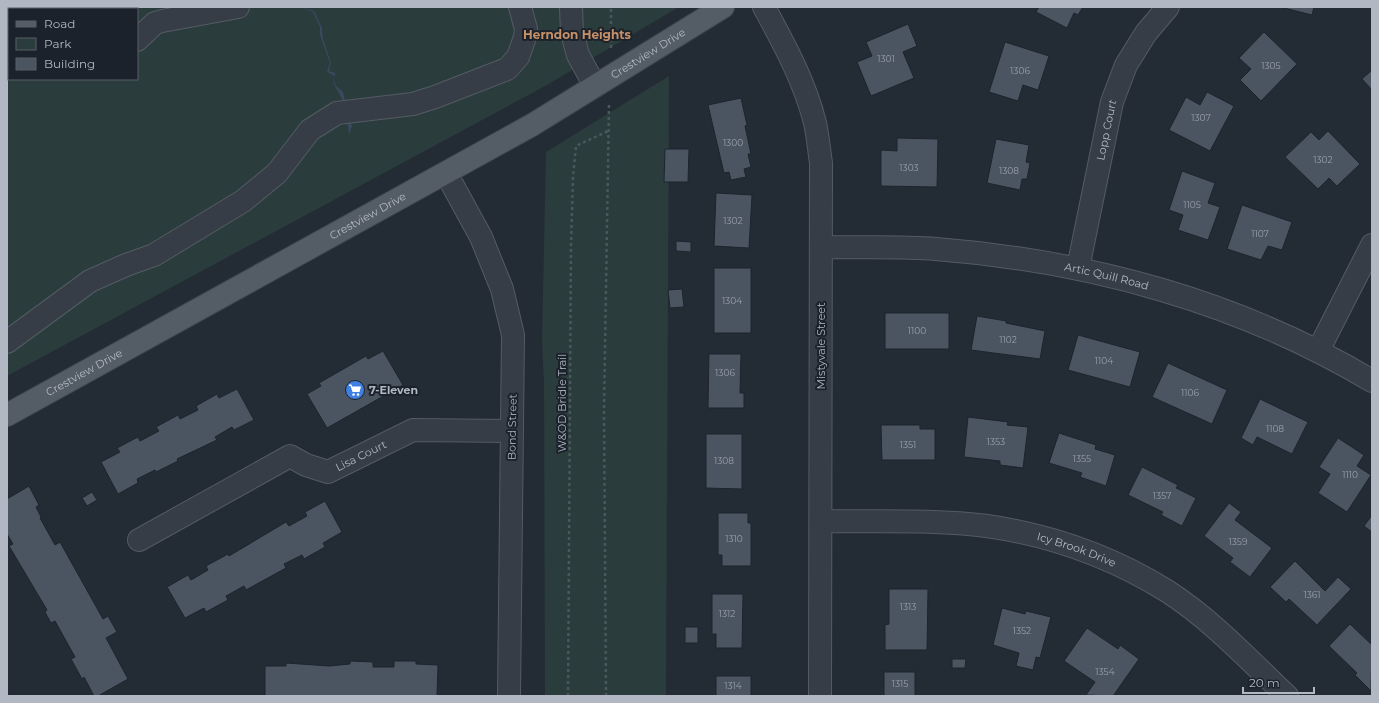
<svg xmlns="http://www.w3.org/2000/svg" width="1379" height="703" font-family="Montserrat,sans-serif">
  <rect width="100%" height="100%" fill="#232b35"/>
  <g fill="#2b3c3c" fill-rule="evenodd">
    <path d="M 7,7 L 679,7 L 547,85 L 7,376 ZM 9,9 L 137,9 L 137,79 L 9,79 Z"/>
    <polygon points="669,76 666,696 545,696 544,383 542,341 546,152"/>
  </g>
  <path fill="#3a495d" d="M 300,7 L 314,11 L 322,28 L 323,39 L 331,63 L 329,71 L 335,73 L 335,85 L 343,92 L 350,121 L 352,126 L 349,135 C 348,119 344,97 334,85 L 335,76 L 327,72 L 330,63 L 320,35 L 320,27 L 313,12 Z"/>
  <g fill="#4b5561" stroke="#1d242d">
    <polygon points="1039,7 1083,7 1078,15 1074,13 1067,28 1036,12"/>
    <polygon points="1280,7 1314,7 1312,15"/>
    <polygon points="908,24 917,46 903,52 914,78 871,96 857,62 872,56 866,42"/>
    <polygon points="1264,32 1297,64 1261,101 1240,80 1251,69 1239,58"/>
    <polygon points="1005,42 1049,56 1038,90 1023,85 1018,101 989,92"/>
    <polygon points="1372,70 1372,90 1362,79"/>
    <polygon points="1207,92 1234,106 1210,151 1169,130 1186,97 1200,105"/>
    <polygon points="741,98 747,125 745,126 751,154 748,154 751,167 744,169 746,177 731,180 729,172 724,173 708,105"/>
    <polygon points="1328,131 1360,164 1337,186 1329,178 1318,189 1285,157 1311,132 1319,140"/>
    <polygon points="897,138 938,139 937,187 881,186 881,150 897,151"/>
    <polygon points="996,139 1029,145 1026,162 1030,163 1027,179 1022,179 1020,190 987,183"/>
    <polygon points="665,149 689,149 688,182 664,182"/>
    <polygon points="1182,171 1215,183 1208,203 1220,207 1208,240 1178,230 1183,215 1169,210"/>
    <polygon points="716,193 752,195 749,248 714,246"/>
    <polygon points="1242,205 1292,222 1282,250 1268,246 1261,260 1227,249"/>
    <polygon points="676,241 691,242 691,252 676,251"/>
    <rect x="714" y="268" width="37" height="65"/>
    <polygon points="682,289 684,307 670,308 668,290"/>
    <rect x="885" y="313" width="64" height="36"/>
    <polygon points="977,316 1006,321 1006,323 1045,331 1040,359 971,350"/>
    <polygon points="1078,335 1140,352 1130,387 1068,370"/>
    <polygon points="383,351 403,385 327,428 307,394 321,386 319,383 366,356 368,359"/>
    <polygon points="709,354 741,354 740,393 744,393 744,408 708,408"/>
    <polygon points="1168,363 1227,390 1212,424 1152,397"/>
    <polygon points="237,389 254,420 234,430 232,427 215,437 217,440 177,459 178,461 156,472 155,470 137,479 138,483 118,494 101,462 120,452 117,448 138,437 140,441 159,431 156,427 178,415 180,419 198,410 196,406 217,394 219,398"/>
    <polygon points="1260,399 1308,422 1292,454 1257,437 1253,445 1241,438"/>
    <polygon points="968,417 1008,422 1007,425 1028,427 1023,468 1000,465 1000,461 964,457"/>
    <polygon points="881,425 920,425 920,429 935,429 935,460 882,460"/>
    <polygon points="1059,433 1096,445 1095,449 1115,455 1106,486 1080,477 1082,473 1049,463"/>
    <polygon points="706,434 742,434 742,489 706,488"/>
    <polygon points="1338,438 1364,455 1357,466 1371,475 1347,512 1318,493 1330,474 1319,467"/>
    <polygon points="1142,467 1178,485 1176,488 1196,498 1182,526 1161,515 1163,512 1128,495"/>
    <polygon points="29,486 39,505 36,507 41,517 40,518 55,545 60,542 103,619 108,616 117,632 106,638 128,679 98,696 94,696 84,677 82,679 71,659 75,657 55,621 51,623 45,612 47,610 9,546 13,544 7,534 7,499"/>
    <polygon points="92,492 97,500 87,506 82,498"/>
    <polygon points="325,501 342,532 323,543 325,547 304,559 302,555 284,564 286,568 246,590 244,586 226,596 228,600 206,612 204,608 185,618 167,587 188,575 191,580 208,570 206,566 228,554 229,556 286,522 289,526 307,516 305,512"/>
    <polygon points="1229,503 1241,512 1235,520 1272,548 1250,577 1230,562 1233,558 1204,536"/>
    <polygon points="718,513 748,513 748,523 751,523 751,566 722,566 722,555 718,555"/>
    <polygon points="1372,515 1372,532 1364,526"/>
    <polygon points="1295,561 1325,591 1338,577 1351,589 1317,625 1289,599 1286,602 1270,587"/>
    <polygon points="889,589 928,589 927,650 885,650 885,625 889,624"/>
    <polygon points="712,594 743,594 742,648 716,648 716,634 712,634"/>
    <polygon points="1002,608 1025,614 1026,611 1051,617 1040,658 1036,657 1033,670 1016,666 1019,653 993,645"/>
    <polygon points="1350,624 1372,645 1371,691 1355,675 1357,673 1329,646"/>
    <rect x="685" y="627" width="13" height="16"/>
    <polygon points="1087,628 1118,649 1120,645 1139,659 1113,696 1086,695 1095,682 1064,661"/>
    <polygon points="952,659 966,659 965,668 952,668"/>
    <polygon points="350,661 373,662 373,667 394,667 394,661 416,661 416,664 438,665 437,696 265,696 265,666 286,666 286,663 329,666 350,664"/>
    <rect x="884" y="672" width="31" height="24"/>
    <rect x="716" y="676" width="35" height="20"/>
  </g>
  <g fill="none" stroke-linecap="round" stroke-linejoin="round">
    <g stroke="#545b64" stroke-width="24">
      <g id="minor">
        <polyline points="571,7 572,33 578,55 595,86"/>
        <path d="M 764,7 C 784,44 805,82 815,123 C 818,136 819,150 821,163 L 820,696"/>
        <polyline points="137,40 155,23 162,21 238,7"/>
        <polyline points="7,68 9,67"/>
        <polyline points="446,173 481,237 502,289 513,335 509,696"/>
        <path id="s1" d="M 821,247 C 860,248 898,246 936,249 C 1089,261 1240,302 1372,381"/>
        <path id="s2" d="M 1078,268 L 1112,102 L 1126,65 L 1146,33 L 1168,7"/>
        <polyline points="7,342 90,281 126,265 154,255 243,201 277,173 310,130 337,113 413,104 435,97 507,69 518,57 525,37 526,29 520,7"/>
        <polyline points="1318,351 1372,245"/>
        <path id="s3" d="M 821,521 C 875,522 933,519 987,526 C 1050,535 1112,557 1167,591 C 1212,620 1249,660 1287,696"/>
        <path id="s4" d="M 139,540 L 290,456 L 306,465 L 328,472 L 413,430 L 512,431"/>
      </g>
    </g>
    <g stroke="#3f4650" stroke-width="24">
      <g id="major">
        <path id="s5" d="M 7,415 L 532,125 L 723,7"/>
      </g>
    </g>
    <g stroke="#49595b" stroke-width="2.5" stroke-dasharray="3 3" stroke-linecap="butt">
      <polyline points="611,48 611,7"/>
      <polyline points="568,696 571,245 573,177 576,146 608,131"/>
      <polyline points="606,696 604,409 609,105"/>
    </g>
    <use href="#minor" stroke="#363d46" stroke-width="22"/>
    <use href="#major" stroke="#545c66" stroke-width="22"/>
  </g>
  <defs>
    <g id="supermarket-disc" transform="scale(1)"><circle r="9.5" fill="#3f7fe0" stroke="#1c222b"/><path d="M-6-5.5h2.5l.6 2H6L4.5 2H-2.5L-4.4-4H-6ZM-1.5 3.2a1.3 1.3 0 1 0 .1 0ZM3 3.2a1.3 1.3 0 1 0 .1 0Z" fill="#fff"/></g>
  </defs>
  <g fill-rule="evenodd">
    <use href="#supermarket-disc" x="355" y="390"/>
  </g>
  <g text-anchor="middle" stroke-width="4" stroke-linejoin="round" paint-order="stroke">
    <g font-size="9" fill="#989faa">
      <text x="886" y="62">1301</text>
      <text x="1271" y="69">1305</text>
      <text x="1020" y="74">1306</text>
      <text x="1201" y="121">1307</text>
      <text x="733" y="146">1300</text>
      <text x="1323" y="163">1302</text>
      <text x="909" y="171">1303</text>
      <text x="1009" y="174">1308</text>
      <text x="1192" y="208">1105</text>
      <text x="733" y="224">1302</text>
      <text x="1260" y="237">1107</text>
      <text x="732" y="304">1304</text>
      <text x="917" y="334">1100</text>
      <text x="1008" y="343">1102</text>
      <text x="1104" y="364">1104</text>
      <text x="725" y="376">1306</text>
      <text x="1190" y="396">1106</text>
      <text x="1275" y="432">1108</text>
      <text x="996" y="445">1353</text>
      <text x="908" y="448">1351</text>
      <text x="1082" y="462">1355</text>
      <text x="724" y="464">1308</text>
      <text x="1350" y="478">1110</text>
      <text x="1162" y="499">1357</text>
      <text x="734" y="542">1310</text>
      <text x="1238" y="545">1359</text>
      <text x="1312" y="598">1361</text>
      <text x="908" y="610">1313</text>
      <text x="727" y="617">1312</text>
      <text x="1022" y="634">1352</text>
      <text x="1105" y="675">1354</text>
      <text x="900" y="687">1315</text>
      <text x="733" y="689">1314</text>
    </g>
    <g font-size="11" fill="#b1b8c3" stroke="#1c222b">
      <text dy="4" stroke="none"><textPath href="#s5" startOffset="736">Crestview Drive</textPath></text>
      <text dy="4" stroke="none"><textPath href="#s2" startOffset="141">Lopp Court</textPath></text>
      <text dy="4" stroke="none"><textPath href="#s5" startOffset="412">Crestview Drive</textPath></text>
      <text dy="4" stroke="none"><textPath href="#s1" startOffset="288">Artic Quill Road</textPath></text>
      <text transform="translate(821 346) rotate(-90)" y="4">Mistyvale Street</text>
      <text dy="4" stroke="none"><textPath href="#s5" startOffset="88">Crestview Drive</textPath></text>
      <text transform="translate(562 403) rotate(-90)" y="4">W&amp;OD Bridle Trail</text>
      <text transform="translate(512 427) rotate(-89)" y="4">Bond Street</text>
      <text dy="4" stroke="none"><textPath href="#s4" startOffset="251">Lisa Court</textPath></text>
      <text dy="4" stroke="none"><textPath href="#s3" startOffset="259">Icy Brook Drive</textPath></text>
    </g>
    <g font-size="11" font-weight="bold" fill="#b1b8c3" stroke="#1c222b" text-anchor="start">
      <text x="369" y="394">7-Eleven</text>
    </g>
    <g font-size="12" font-weight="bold" fill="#c69068" stroke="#1c222b">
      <text x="577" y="39">Herndon Heights</text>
    </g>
  </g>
  <rect width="1379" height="703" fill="none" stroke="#b1b8c3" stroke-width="16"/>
  <rect x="8" y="8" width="130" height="72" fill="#1c222b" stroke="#585e68"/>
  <rect x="16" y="21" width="20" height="6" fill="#545c66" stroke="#585e68"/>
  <text x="44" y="28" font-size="12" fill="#b1b8c3">Road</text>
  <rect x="16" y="38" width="20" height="12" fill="#2b3c3c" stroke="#585e68"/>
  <text x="44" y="48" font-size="12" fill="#b1b8c3">Park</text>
  <rect x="16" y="58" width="20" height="12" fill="#4b5561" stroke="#585e68"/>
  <text x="44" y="68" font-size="12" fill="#b1b8c3">Building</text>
  <path d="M1243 687v6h71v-6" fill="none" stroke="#b1b8c3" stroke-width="2"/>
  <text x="1249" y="687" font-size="12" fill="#b1b8c3" stroke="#1c222b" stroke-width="3" paint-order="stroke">20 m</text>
</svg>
